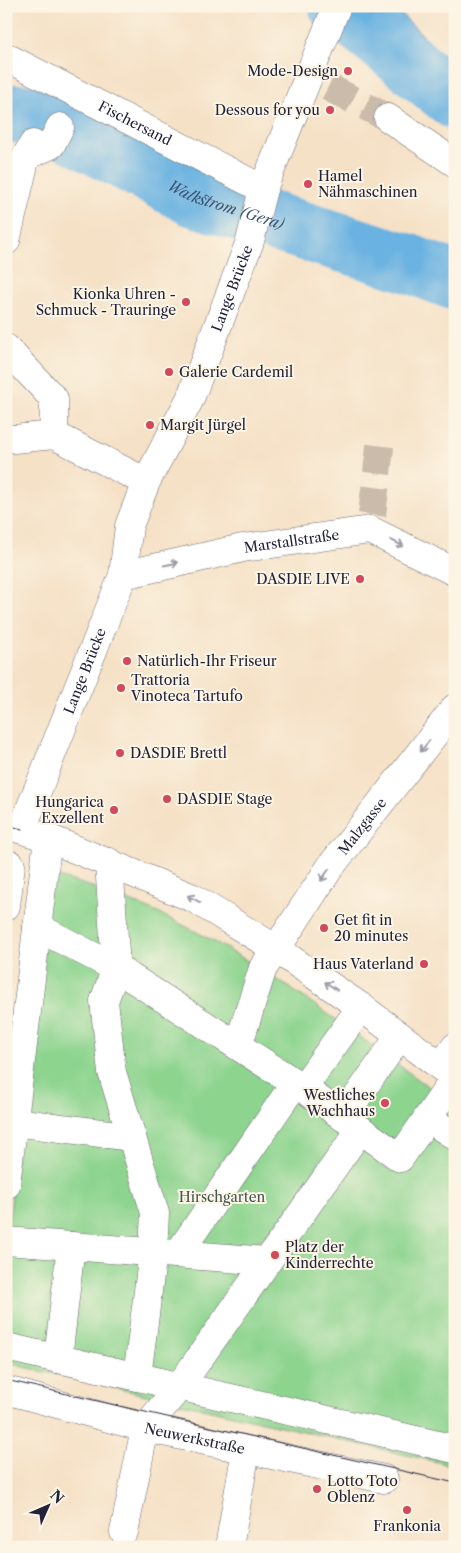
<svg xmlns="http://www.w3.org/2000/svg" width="461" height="1553" font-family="'Libre Caslon Text',serif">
  <rect width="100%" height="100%" fill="#fcf5e5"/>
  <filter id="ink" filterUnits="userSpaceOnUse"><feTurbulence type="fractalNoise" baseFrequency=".02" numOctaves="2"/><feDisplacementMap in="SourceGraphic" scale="10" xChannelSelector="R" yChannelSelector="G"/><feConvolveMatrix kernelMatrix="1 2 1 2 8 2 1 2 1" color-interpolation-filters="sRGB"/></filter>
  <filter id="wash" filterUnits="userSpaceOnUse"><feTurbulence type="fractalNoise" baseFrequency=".0096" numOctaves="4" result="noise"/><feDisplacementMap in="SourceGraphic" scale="20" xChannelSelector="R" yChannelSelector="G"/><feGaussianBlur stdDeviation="1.12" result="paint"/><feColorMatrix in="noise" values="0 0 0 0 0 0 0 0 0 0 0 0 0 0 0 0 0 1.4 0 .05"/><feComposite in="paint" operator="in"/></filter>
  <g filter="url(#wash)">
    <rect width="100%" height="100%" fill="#f5e1c6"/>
    <path fill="#8dd48f" stroke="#587b65" d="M 50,875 C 205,913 328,1015 455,1106 L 455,1466 L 6,1363 L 6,1246 Z"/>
    <polygon fill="#6ab2e1" stroke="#466a8e" points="356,6 393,6 433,45 455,71 455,121 429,102 393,70 342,47"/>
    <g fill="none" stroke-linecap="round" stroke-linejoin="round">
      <g stroke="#6ab2e1" stroke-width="59">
        <polyline points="338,6 455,100"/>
        <path id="s1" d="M 6,113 L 30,114 L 60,127 L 193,197 L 408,263 L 455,281"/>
      </g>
    </g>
  </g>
  <g filter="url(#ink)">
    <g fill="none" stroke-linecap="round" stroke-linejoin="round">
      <g stroke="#cbbbaa" stroke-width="28" stroke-dasharray="28 14" stroke-linecap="butt">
        <polyline points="328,87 388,118"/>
        <polyline points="372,515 381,439"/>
      </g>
      <g stroke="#6c656c" stroke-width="29">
        <g id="minor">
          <path id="s2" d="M 6,57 L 263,189"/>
          <polyline points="388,118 455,163"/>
          <polyline points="26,156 51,145 60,127"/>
          <polyline points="6,241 26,156 33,144"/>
          <polyline points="6,348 54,399 54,435 146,482"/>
          <polyline points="14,439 54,435"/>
          <path id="s3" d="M 123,575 L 243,548 L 370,530 L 455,572"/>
          <polyline points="6,825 48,838 193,898 276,949 361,1007 455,1077"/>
          <path id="s4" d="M 22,829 L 123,575 L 129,526 L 146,482 L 190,399 L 250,241 L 263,189 L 337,6"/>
          <polyline points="109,862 116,968 104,1001 112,1072 155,1213 153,1252 137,1377"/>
          <polyline points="6,906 11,865"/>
          <polyline points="37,927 116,968 303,1088 400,1158 455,1078"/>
          <path id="s5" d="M 238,1046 L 263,968 L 276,949 L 331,866 L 455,708"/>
          <polyline points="441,1067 455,1047"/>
          <polyline points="303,1088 361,1007"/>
          <polyline points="343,1117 399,1037"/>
          <polyline points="427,1118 455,1136"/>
          <polyline points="14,1122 132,1137"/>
          <polyline points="6,1185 48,838"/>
          <polyline points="6,1241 267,1261"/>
          <polyline points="178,1254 295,1083"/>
          <polyline points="6,1347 455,1449"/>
          <polyline points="58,1359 71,1246"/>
          <path id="s6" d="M 6,1390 L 145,1428 L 384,1479"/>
          <polyline points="124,1532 145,1428 179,1387 360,1130"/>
          <polyline points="229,1547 246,1450"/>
        </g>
      </g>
      <use href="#minor" stroke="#fff" stroke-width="28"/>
      <g stroke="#22223b" stroke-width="1">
        <polyline points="6,825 22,829"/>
        <polyline points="6,1380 455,1483"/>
      </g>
    </g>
    <defs><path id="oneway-shaft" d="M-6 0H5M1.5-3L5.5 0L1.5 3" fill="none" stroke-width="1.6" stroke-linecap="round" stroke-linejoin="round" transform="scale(1.25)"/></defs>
    <g stroke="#9c9ca7">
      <use href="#oneway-shaft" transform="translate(397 543) rotate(26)"/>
      <use href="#oneway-shaft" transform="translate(171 564) rotate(-12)"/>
      <use href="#oneway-shaft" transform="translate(425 746) rotate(128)"/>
      <use href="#oneway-shaft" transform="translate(325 875) rotate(124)"/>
      <use href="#oneway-shaft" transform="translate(194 899) rotate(-152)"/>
      <use href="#oneway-shaft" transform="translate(331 986) rotate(-146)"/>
    </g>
  </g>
  <g fill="#d1495b" stroke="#fcf5e5" stroke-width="2">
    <circle cx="348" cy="71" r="5"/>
    <circle cx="330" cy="110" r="5"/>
    <circle cx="308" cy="184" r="5"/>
    <circle cx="186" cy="302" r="5"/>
    <circle cx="169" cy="372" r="5"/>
    <circle cx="150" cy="425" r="5"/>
    <circle cx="360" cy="579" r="5"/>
    <circle cx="127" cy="661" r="5"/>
    <circle cx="121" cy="688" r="5"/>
    <circle cx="120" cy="753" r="5"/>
    <circle cx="167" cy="799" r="5"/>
    <circle cx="114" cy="810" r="5"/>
    <circle cx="324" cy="928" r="5"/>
    <circle cx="424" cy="964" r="5"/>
    <circle cx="385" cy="1103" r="5"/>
    <circle cx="275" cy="1255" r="5"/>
    <circle cx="317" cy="1489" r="5"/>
    <circle cx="407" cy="1510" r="5"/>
  </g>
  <g text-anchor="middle" stroke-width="4" stroke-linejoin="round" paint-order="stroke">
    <g font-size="14" fill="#22223b" stroke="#fcf5e5" text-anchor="start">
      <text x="338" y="76" text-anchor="end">Mode-Design</text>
      <text x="320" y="115" text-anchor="end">Dessous for you</text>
      <text x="318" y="181">Hamel<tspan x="318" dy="16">Nähmaschinen</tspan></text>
      <text x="176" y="299" text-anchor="end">Kionka Uhren -<tspan x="176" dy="16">Schmuck - Trauringe</tspan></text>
      <text x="179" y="377">Galerie Cardemil</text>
      <text x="160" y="430">Margit Jürgel</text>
      <text x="350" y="584" text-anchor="end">DASDIE LIVE</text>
      <text x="137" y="666">Natürlich-Ihr Friseur</text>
      <text x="131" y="685">Trattoria<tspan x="131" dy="16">Vinoteca Tartufo</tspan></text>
      <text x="130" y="758">DASDIE Brettl</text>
      <text x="177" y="804">DASDIE Stage</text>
      <text x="104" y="807" text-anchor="end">Hungarica<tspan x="104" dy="16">Exzellent</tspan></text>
      <text x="334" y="925">Get fit in<tspan x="334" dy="16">20 minutes</tspan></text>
      <text x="414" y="969" text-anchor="end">Haus Vaterland</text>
      <text x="375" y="1100" text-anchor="end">Westliches<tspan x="375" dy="16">Wachhaus</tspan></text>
      <text x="285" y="1252">Platz der<tspan x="285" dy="16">Kinderrechte</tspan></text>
      <text x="327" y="1486">Lotto Toto<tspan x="327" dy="16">Oblenz</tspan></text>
      <text x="407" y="1531" text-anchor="middle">Frankonia</text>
    </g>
    <g font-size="14" fill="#22223b" stroke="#fcf5e5">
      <text dy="5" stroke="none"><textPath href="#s2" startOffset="145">Fischersand</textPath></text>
      <text dy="5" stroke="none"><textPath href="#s4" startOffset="582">Lange Brücke</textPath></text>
      <text dy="5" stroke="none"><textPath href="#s3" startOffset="172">Marstallstraße</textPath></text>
      <text dy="5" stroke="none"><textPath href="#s4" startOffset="170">Lange Brücke</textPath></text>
      <text dy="5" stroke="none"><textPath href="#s5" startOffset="255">Malzgasse</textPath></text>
      <text dy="5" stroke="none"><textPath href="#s6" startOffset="195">Neuwerkstraße</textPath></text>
    </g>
    <g font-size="14" fill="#425754" stroke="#fcf5e5">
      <text x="222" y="1202">Hirschgarten</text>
    </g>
    <g font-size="15" font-style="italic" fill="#3b5475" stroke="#fcf5e5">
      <text dy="5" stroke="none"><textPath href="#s1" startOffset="241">Walkstrom (Gera)</textPath></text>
    </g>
  </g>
  <rect width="461" height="1553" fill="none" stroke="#fcf5e5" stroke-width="25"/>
  <g transform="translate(48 1506) rotate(45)" stroke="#fcf5e5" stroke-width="4" paint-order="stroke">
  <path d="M0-4L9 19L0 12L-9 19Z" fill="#22223b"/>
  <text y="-8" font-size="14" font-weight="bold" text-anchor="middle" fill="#22223b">N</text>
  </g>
</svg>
